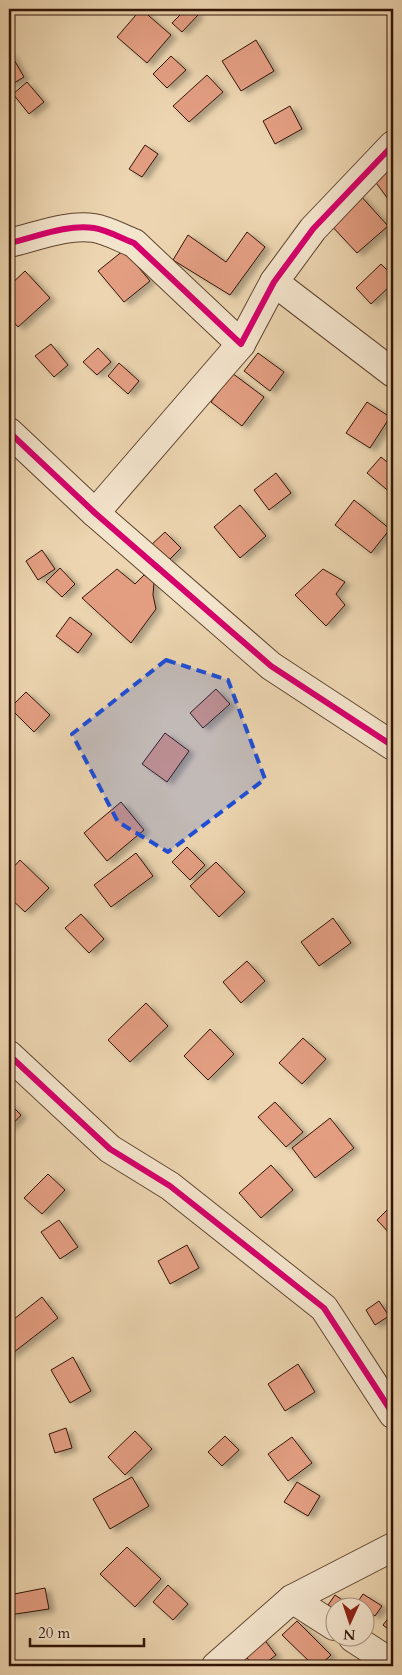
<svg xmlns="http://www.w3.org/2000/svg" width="402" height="1675" font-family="Cardo,serif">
  <defs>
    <filter id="shadow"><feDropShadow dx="5.5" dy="3" stdDeviation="2.5" flood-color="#0004"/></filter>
  </defs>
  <rect width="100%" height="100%" fill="#ecd5b0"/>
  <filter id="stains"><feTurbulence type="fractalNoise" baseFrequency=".004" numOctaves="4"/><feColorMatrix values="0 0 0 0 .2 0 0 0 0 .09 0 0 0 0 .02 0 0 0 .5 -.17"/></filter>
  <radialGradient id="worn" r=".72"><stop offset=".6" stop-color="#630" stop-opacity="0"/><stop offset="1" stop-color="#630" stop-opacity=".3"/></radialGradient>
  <g fill="#e39e82" stroke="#321406" filter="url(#shadow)">
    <polygon points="141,9 171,35 147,63 117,37"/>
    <polygon points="186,9 191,9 198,15 182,32 172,23"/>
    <polygon points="256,40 274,71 241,91 222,61"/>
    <polygon points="9,51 24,77 9,86"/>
    <polygon points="171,56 186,70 167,88 153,74"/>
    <polygon points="207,75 223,92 189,122 173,106"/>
    <polygon points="27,82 44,102 29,114 13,94"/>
    <polygon points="290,106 302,129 275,144 263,121"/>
    <polygon points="145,145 158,154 142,177 129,169"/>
    <polygon points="393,166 393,195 388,199 374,180"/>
    <polygon points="359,194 388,226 357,253 328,222"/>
    <polygon points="247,232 265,247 230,295 173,260 188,235 226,262"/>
    <polygon points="124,250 150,281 124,302 98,271"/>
    <polygon points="381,264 393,276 393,283 371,304 356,288"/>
    <polygon points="25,271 50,298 18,327 9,317 9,286"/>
    <polygon points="51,344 68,365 54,377 35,356"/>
    <polygon points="98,348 111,362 97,375 83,362"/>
    <polygon points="258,353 284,372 270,391 244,371"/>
    <polygon points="119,363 139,381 128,394 108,376"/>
    <polygon points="232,373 264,397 242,426 211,402"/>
    <polygon points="367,402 390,417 370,448 346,433"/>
    <polygon points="381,457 393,467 392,494 367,473"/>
    <polygon points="276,473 291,493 269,510 254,490"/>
    <polygon points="354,500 390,529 371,553 335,525"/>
    <polygon points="240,505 266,536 240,558 214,527"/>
    <polygon points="165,532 181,548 166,563 149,547"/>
    <polygon points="42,550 55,569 38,580 26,561"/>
    <polygon points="60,568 75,584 62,597 46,582"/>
    <polygon points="117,569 135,584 144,575 154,582 153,595 156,609 131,643 82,598"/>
    <polygon points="323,569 345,582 336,594 345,605 326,626 295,595"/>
    <polygon points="70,617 92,634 78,653 56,636"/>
    <polygon points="216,689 230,704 203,728 190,713"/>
    <polygon points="26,692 50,715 34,732 10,708"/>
    <polygon points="165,733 189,751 167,782 142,764"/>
    <polygon points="121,802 144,830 107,861 84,833"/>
    <polygon points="187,847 205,865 190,880 172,862"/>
    <polygon points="136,853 153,876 111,907 94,885"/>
    <polygon points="20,860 49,888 25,912 9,897 9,872"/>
    <polygon points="216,862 245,892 219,917 190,886"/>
    <polygon points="81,914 104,939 89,953 65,928"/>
    <polygon points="333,918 351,943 319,966 301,942"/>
    <polygon points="247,961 265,981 241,1003 223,982"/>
    <polygon points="146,1003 168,1026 130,1062 108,1040"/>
    <polygon points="210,1029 234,1054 208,1080 184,1056"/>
    <polygon points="303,1038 326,1059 302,1084 279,1063"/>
    <polygon points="275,1102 303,1132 286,1147 258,1117"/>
    <polygon points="9,1103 21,1115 9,1128"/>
    <polygon points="330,1118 354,1148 315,1178 292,1148"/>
    <polygon points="271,1165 293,1190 261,1218 239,1193"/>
    <polygon points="48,1174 65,1190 42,1214 24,1198"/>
    <polygon points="393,1204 393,1237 377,1220"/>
    <polygon points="59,1220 78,1247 60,1259 41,1232"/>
    <polygon points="187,1245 199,1268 170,1284 158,1261"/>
    <polygon points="42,1297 58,1318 9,1356 9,1323"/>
    <polygon points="379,1301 389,1316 375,1325 366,1310"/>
    <polygon points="73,1357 91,1391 70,1403 51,1370"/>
    <polygon points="298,1364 315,1392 285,1411 268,1384"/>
    <polygon points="66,1428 72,1448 55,1453 49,1434"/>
    <polygon points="135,1431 152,1449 125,1475 108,1457"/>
    <polygon points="225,1436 239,1450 222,1466 208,1452"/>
    <polygon points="292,1437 312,1463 288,1481 268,1454"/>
    <polygon points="132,1477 149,1506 110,1529 93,1499"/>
    <polygon points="297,1482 320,1496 308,1516 284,1502"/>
    <polygon points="127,1547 161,1579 135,1607 100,1574"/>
    <polygon points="168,1585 188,1604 173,1620 153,1602"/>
    <polygon points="45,1588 49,1609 9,1615 9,1595"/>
    <polygon points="363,1594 382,1606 375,1616 357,1603"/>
    <polygon points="335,1595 354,1608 334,1608 334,1609 328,1605"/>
    <polygon points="393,1612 393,1633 383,1625"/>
    <polygon points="297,1621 331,1655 319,1666 314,1666 282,1635"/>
    <polygon points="260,1634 276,1655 262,1666 254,1666 240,1650"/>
  </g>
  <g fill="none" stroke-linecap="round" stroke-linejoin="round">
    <g stroke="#604430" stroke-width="30">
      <g id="minor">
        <path d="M 9,243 C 36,237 66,224 94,228 C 107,230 121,238 134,243 L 241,344 L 274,282 L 313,229 L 393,145"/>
        <polyline points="274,282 393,373"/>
        <polyline points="9,432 95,513 271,666 393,746"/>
        <polyline points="95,513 241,344"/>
        <polyline points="9,1055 110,1149 170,1186 324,1308 393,1414"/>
        <polyline points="292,1599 334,1626"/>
        <polyline points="353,1638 393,1664"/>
        <polyline points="216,1666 292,1599 393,1547"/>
      </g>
    </g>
    <use href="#minor" stroke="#f3e4cc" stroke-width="28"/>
    <g stroke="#f3e4cc" stroke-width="9">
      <g id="cycleway">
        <path d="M 9,243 C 36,237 66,224 94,228 C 107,230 121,238 134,243 L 241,344 L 274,282 L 313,229 L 393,145"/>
        <polyline points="9,432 95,513 271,666 393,746"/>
        <polyline points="9,1055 110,1149 170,1186 324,1308 393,1414"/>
      </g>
    </g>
    <use href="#cycleway" stroke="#d6006c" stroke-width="6"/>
  </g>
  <path fill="#1d4ed8" fill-opacity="0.2" stroke="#1d4ed8" stroke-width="4" stroke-dasharray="10 6" stroke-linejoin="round" d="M 166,660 L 228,680 L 265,779 L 168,852 L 118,822 L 72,734 Z"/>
  <rect width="402" height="1675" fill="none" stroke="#ecd5b0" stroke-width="30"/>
  <rect x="10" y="10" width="382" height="1655" fill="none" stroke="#321406" stroke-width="2.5"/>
  <rect x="15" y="15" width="372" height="1645" fill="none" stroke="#321406"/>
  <g transform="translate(350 1622) rotate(183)"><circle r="24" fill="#f3e4cc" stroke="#a6917d"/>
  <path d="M0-4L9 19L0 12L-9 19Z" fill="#8f2418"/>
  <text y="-8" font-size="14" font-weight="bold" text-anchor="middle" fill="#321406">N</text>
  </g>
  <path d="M30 1638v8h114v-8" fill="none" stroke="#321406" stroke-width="2.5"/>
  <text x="38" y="1638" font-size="15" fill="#321406" stroke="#f3e4cc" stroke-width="4" paint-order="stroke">20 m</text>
  <rect width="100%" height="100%" filter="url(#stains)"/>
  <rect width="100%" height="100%" fill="url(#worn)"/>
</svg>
